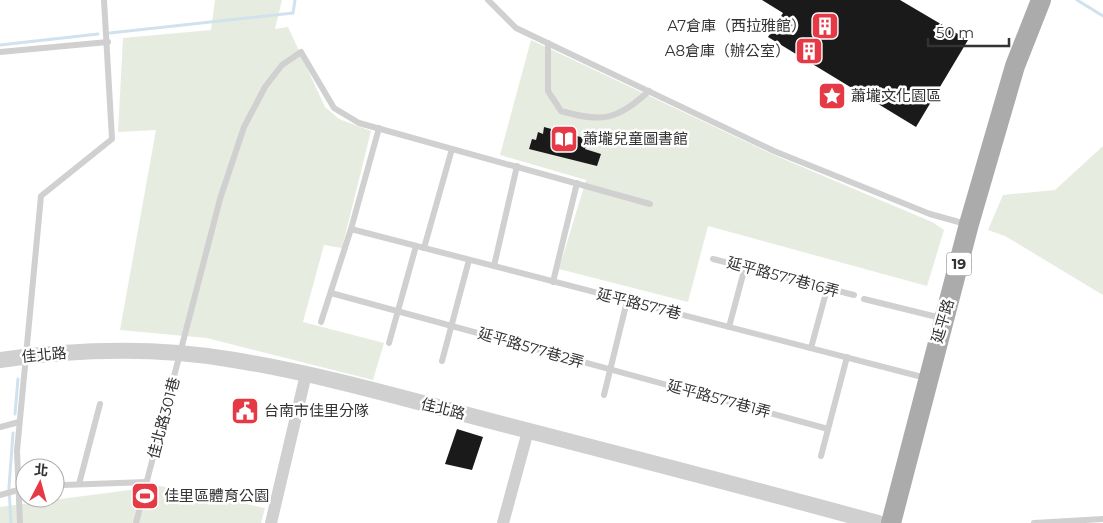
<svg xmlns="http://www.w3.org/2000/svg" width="1103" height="523" font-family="Montserrat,'Noto Sans TC',sans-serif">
  <rect width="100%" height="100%" fill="#fff"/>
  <g fill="#e6ecdf">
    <polygon points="215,0 282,0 275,29 288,27 325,107 339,119 371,131 342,248 324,245 303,322 384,343 373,380 207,338 120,330 156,130 118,132 123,38 211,30"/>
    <polygon points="531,40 774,155 932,222 944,230 927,286 708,226 688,302 559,269 586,180 500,155"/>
    <polygon points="1103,146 1103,295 1005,236 988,230 1003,195 1055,190"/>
    <polygon points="160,486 265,508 261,523 0,523 0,507"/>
  </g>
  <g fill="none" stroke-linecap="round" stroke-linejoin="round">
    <g stroke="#cfe2ee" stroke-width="3">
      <polyline points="1077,0 1103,16"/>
      <polyline points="110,33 293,13 295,0"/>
      <polyline points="0,45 98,34"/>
      <polyline points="15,414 18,379"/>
      <polyline points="11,523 9,487 13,433"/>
    </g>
  </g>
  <g fill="#1a1a1a">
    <polygon points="762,0 900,0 968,40 916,127 768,37 783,13"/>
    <polygon points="544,127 588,139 585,149 601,154 597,166 529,149 532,139 536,140 538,132 543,134"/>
    <polygon points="457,429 483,437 472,470 445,464"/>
  </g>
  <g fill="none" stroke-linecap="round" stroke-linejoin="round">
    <g stroke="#d0d0d0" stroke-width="6">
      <polyline points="488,0 516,28 774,151 930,214 966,224"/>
      <path d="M 548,43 L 548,91 L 561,111 C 603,123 617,120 649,91"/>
      <polyline points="0,52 108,42"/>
      <polyline points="351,229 926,378"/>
      <polyline points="424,248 452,149"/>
      <polyline points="713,259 854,295"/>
      <polyline points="494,266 517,166"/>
      <polyline points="553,282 577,183"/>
      <polyline points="331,293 828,429"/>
      <polyline points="864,299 941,318"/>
      <polyline points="321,322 351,229 379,128"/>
      <polyline points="729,327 745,267"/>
      <polyline points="389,343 416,246"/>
      <polyline points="811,348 827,289"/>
      <polyline points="442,361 469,260"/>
      <polyline points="604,395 627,301"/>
      <polyline points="0,427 19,422"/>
      <polyline points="821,456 847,357"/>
      <polyline points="79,484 100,404"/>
      <polyline points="63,485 147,482"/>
      <polyline points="0,495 18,490"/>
      <polyline points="20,523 17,451 41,196 112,139 104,0"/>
      <polyline points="136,523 220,199 244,127 265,87 282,65 301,52 334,108 359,123 650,204"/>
      <polyline points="1034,523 1103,519"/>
    </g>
    <g stroke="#d0d0d0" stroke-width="12">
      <polyline points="271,523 306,374"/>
      <polyline points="503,523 528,431"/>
    </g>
    <path stroke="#d0d0d0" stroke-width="16" d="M 0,360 C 76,349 158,347 234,360 C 326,375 416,402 506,425 C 630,457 754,489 878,523"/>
    <polyline stroke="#ababab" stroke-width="20" points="891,523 969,224 1015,66 1041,0"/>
  </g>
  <defs>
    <g id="building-square" transform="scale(1.4375)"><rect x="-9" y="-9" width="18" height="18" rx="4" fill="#e63946" stroke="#fff"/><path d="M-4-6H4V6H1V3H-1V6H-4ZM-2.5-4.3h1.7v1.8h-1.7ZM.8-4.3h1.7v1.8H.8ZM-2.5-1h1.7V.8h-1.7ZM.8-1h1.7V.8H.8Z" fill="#fff"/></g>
    <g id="sight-square" transform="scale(1.4375)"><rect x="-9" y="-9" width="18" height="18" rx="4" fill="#e63946" stroke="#fff"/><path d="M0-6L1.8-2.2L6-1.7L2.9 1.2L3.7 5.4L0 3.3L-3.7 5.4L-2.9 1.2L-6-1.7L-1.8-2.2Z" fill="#fff"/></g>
    <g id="library-square" transform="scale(1.4375)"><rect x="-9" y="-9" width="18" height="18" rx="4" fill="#e63946" stroke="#fff"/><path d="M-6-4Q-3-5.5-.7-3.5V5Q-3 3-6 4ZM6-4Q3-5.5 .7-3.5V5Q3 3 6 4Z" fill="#fff"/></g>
    <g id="civic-square" transform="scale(1.4375)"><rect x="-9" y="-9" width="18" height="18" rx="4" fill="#e63946" stroke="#fff"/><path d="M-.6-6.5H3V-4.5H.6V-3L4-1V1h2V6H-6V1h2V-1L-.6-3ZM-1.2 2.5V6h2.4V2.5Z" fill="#fff"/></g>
    <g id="stadium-square" transform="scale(1.4375)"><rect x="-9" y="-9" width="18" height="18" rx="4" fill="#e63946" stroke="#fff"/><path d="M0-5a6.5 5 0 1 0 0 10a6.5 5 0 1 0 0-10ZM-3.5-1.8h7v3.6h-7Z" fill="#fff"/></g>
  </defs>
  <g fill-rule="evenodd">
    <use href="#building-square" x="825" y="26"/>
    <use href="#building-square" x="809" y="51"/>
    <use href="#sight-square" x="832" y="96"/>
    <use href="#library-square" x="564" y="139"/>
    <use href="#civic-square" x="245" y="411"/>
    <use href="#stadium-square" x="145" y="496"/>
  </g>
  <g text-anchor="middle" stroke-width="5" stroke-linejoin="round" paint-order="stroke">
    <rect fill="#fff" stroke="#707070" stroke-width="1" x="946.5" y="252.5" width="25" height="23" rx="4"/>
    <g font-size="14" font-weight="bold" fill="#333">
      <text x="959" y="269">19</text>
    </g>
    <g font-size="15" fill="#333" stroke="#fff" text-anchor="start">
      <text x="806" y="31" text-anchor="end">A7倉庫（西拉雅館）</text>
      <text x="790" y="56" text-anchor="end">A8倉庫（辦公室）</text>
      <text x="851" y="101">蕭壠文化園區</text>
      <text x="583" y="144">蕭壠兒童圖書館</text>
      <text x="264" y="416">台南市佳里分隊</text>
      <text x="164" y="501">佳里區體育公園</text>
    </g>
    <g font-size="15" fill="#333" stroke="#fff">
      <text transform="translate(783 277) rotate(15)" y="5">延平路577巷16弄</text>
      <text transform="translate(639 304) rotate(14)" y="5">延平路577巷</text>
      <text transform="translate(943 321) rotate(-74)" y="5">延平路</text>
      <text transform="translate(531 348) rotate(16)" y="5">延平路577巷2弄</text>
      <text transform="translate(44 355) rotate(-5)" y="5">佳北路</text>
      <text transform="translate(719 399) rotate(15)" y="5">延平路577巷1弄</text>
      <text transform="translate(443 409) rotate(14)" y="5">佳北路</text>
      <text transform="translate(164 418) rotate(-75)" y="5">佳北路301巷</text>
    </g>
  </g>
  <g transform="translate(40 483) rotate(6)"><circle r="24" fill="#ffffff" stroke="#adadad"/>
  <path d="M0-4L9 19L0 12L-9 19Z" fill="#e63946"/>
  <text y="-8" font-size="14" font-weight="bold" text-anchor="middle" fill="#333333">北</text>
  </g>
  <path d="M928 38v8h81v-8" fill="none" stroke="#333333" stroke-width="2.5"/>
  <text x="936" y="38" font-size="15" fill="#333333" stroke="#ffffff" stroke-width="4" paint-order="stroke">50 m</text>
</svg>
